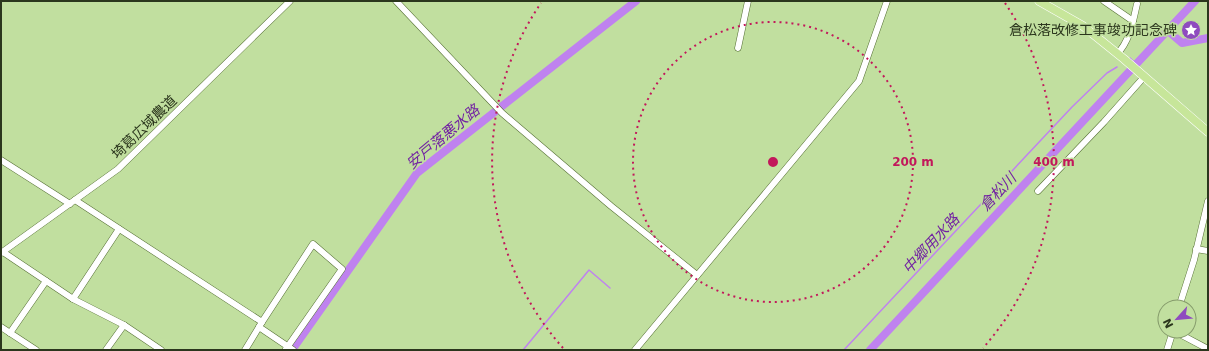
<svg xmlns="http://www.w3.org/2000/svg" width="1209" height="351" font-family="'DejaVu Sans','Noto Sans JP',sans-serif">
  <rect width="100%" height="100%" fill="#c1df9f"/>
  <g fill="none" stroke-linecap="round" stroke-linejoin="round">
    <g stroke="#bf82ef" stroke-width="1.5">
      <polyline points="1130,58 1136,64"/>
      <polyline points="523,350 589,270 610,288"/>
      <polyline points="844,350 1072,107 1107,73 1117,67"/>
    </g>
    <g stroke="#bf82ef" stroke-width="8">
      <polyline points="1167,30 1182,43 1208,38"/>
      <polyline points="292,350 417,173 636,1"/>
      <polyline points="870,350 1195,1"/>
    </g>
    <g stroke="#567035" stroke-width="7">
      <g id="minor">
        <polyline points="396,1 502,113 611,206 697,275"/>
        <polyline points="1104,1 1133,21"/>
        <polyline points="738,48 748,1"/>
        <path d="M 1117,54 C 1130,41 1133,21 1137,4"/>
        <polyline points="1,160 70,204"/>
        <polyline points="1038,191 1104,122 1144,77"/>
        <polyline points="75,200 262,322 259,327 293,350"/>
        <polyline points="1196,249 1208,251"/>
        <polyline points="3,252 73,299 124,325 161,350"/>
        <polyline points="1,253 118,169 290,1"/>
        <polyline points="73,299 119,229"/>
        <polyline points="1179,307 1194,260 1208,201"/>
        <polyline points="262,322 313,244 342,269 286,349"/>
        <polyline points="1,327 36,350"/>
        <polyline points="1174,331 1208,349"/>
        <polyline points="10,333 46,281"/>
        <polyline points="106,350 124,325"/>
        <polyline points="245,350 259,327"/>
        <polyline points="635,350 859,81 887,1"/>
        <polyline points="1167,350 1173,331"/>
      </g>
    </g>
    <g stroke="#fff" stroke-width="9">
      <polyline id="major" points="1039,1 1083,26 1124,59 1208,132"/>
    </g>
    <use href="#minor" stroke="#fff" stroke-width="6"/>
    <use href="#major" stroke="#c7e69a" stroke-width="8"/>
  </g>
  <g fill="none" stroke="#c2185b" stroke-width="2" stroke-dasharray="2 4">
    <circle cx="773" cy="162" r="140"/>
    <path d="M563 348A281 281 0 0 1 541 3M1005 3A281 281 0 0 1 983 348"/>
  </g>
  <defs>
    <g id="sight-disc" transform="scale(1)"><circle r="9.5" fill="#8f4bbf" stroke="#c1df9f"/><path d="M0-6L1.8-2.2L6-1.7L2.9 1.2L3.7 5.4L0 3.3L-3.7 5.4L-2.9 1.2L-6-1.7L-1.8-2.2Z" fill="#fff"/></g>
  </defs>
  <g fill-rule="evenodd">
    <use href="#sight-disc" x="1191" y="30"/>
  </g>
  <g text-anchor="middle" stroke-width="3" stroke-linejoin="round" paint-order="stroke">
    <g font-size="14" fill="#2b361d" stroke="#c1df9f" text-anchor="end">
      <text x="1177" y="35">倉松落改修工事竣功記念碑</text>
    </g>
    <g font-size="14" fill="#2b361d" stroke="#c1df9f">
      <text transform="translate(144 127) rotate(-44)" y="5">埼葛広域農道</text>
    </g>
    <g font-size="15" font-style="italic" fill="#7222a2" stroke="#c1df9f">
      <text transform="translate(443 137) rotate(-40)" y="5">安戸落悪水路</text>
      <text transform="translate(998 192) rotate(-47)" y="5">倉松川</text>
      <text transform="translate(931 244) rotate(-47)" y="5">中郷用水路</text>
    </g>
  </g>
  <circle cx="773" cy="162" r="6" fill="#c2185b" stroke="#c1df9f" stroke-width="2"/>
  <g font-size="12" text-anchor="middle" font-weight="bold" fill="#c2185b" stroke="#c1df9f" stroke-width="3" stroke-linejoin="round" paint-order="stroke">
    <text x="913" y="166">200 m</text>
    <text x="1054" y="166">400 m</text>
  </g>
  <rect width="1209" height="351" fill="none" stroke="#2b361d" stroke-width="4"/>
  <g transform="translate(1177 319) rotate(243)"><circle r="19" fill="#c1df9f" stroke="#859b6b"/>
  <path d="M0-3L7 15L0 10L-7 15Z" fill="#8f4bbf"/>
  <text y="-6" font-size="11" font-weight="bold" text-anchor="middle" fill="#2b361d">N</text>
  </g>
</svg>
